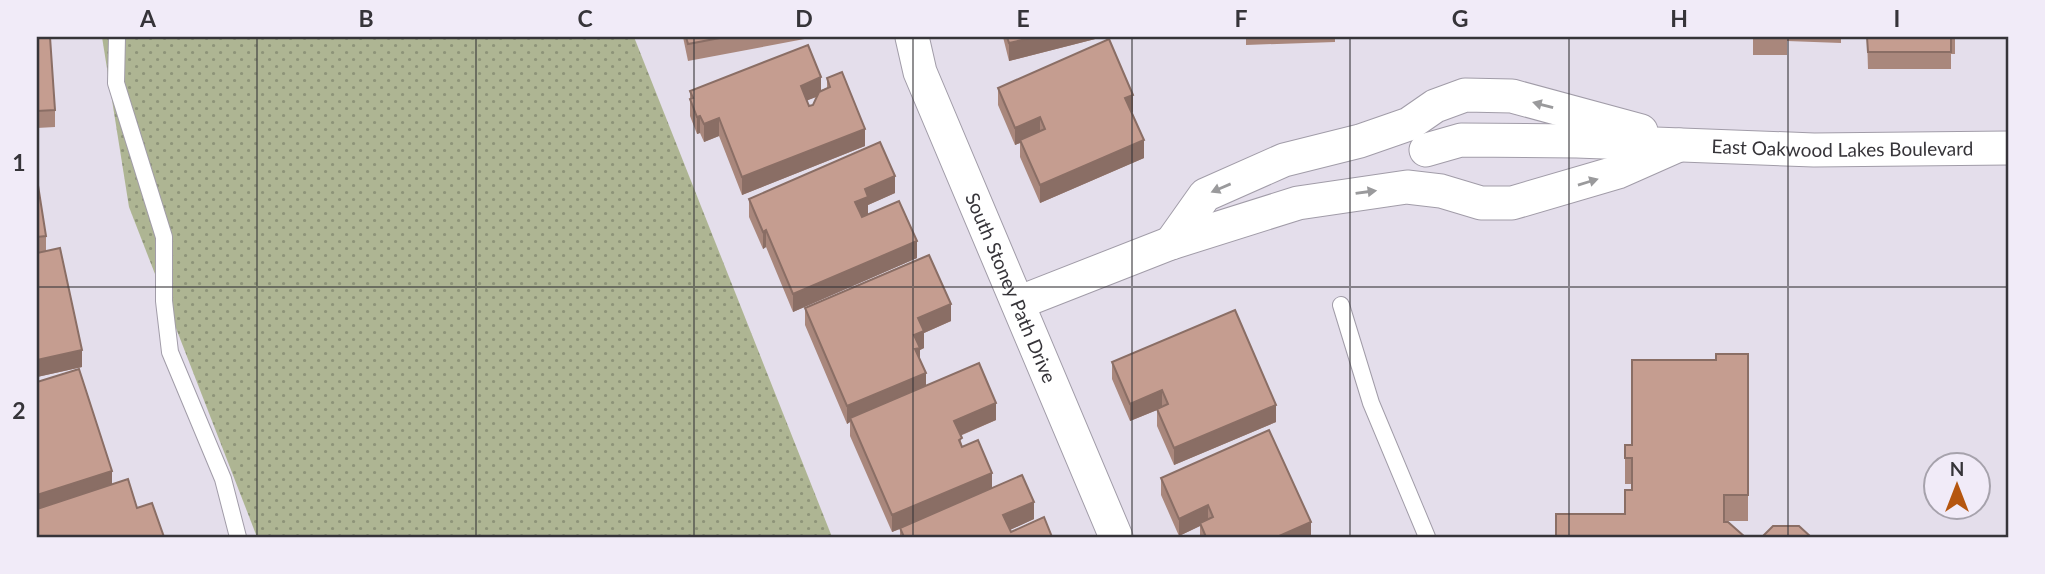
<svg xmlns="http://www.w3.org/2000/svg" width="2045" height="574" font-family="Lato,sans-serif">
  <defs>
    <pattern id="grass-dots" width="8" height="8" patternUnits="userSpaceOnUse" patternTransform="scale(1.75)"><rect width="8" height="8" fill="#aeb593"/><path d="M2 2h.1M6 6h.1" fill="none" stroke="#8e9479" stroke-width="1.8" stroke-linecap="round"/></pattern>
  </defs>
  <rect width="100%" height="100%" fill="#e4deeb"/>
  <polygon fill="url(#grass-dots)" points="102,37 634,37 832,537 257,537 129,207"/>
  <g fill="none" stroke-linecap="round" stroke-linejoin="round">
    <g stroke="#a19ca8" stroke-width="18">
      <g id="service">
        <polyline points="117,37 116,83 164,237 164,301 170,352 223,479 238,537"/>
        <polyline points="1341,305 1371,403 1427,537"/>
      </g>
    </g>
    <g stroke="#a19ca8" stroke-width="35">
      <g id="minor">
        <path id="s1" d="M 912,37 L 920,72 L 1116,537"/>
        <path id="s2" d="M 1426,150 L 1461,140 L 1577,141 L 1814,150 L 2008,148"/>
        <polyline points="1171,243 1205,195 1284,160 1360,141 1409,124 1435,106 1465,95 1512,96 1641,131"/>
        <polyline points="1018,303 1171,243 1298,203 1407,187 1441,191 1481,203 1512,203 1618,172 1679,145"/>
      </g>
    </g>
    <use href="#service" stroke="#fff" stroke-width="16"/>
    <use href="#minor" stroke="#fff" stroke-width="33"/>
  </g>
  <g fill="#a9877c" fill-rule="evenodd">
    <polygon points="37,37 55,110 55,127 37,128"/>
    <polygon points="683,37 815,37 688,61"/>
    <polygon points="1003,37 1103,37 1009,61"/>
    <polygon points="1246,37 1335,37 1335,42 1246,45"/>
    <polygon points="1753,37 1841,37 1841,43 1787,41 1787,55 1753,55"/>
    <polygon points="1867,37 1955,37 1955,54 1951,54 1951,69 1868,69"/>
    <path d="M 827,78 L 865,146 L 742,195 L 719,136 L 704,142 L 700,133 L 697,134 L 690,116 L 690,91 L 821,90 L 827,88 ZM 816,97 L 813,105 L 809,106 L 807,100 Z"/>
    <polygon points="998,88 1133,112 1132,113 1144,158 1040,203 1020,157 1020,143 1015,145 998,105"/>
    <polygon points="37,179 46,236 46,251 82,367 37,377"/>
    <polygon points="895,193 868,205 868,214 917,258 793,312 766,247 763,249 749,217 749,199"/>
    <polygon points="805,308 951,321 924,333 924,348 920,350 920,360 926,386 996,420 960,436 962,446 992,488 1034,519 1010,530 1011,532 1052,537 900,537 900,529 892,532 850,436 850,422 847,424 805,325"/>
    <polygon points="1748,354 1748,521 1724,521 1724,522 1625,514 1632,490 1632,484 1625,484 1625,445 1632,445 1716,360"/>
    <polygon points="1112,362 1276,422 1174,465 1157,426 1157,410 1130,421 1112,379"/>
    <polygon points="1161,478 1311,537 1200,537 1200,526 1179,536 1161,495"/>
  </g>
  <g fill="#8a6e65">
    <polygon points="1035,37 1103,37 1009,61 1009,43"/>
    <polygon points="821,77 821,95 801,103 801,86"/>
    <polygon points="1133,95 1133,112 1125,116 1125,98"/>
    <polygon points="700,116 700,133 697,134 697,117"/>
    <polygon points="1040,117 1040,134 1020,140 1020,143 1015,145 1015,128"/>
    <polygon points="719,118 719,136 704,142 704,124"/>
    <polygon points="865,129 865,146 742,195 742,177"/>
    <polygon points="1144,140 1144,158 1040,203 1040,185"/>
    <polygon points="895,176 895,193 868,205 868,214 855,219 855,202 865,189"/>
    <polygon points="766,230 766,247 763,249 763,232"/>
    <polygon points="917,241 917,258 793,312 793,294"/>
    <polygon points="951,304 951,321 924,333 924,348 920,350 920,365 915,351 914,335 918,318"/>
    <polygon points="82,350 82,367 37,377 37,360"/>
    <polygon points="926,373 926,390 850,418 850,422 847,424 847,406"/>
    <polygon points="1162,390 1162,408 1130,421 1130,404"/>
    <polygon points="996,403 996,420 954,438 954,421"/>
    <polygon points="1276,405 1276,422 1174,465 1174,448"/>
    <polygon points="112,471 112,489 37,512 37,495"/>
    <polygon points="992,473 992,490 892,532 892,515"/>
    <polygon points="1034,502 1034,519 1003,533 1003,515"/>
    <polygon points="1208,505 1208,523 1200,523 1200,526 1179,536 1179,519"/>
    <polygon points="1311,522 1311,537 1277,537"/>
  </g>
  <g fill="#c59d90" stroke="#8a6e65" stroke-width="2">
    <polygon points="37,37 50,37 55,110 37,111"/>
    <polygon points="686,37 725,37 688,44"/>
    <polygon points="1007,37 1035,37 1009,43"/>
    <polygon points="1753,37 1787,37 1787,38"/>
    <polygon points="1867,37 1951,37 1951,52 1868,52"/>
    <polygon points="1109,39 1133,95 1125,98 1144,140 1040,185 1020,140 1045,129 1040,117 1015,128 998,88"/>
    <polygon points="808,45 821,77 801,86 809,106 813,105 819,92 830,87 827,78 842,72 865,129 742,177 719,118 704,124 700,116 697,117 690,99 693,98 690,91"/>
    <polygon points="880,142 895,176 865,189 868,197 855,202 862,217 899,201 917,241 793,294 766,230 763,232 749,199"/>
    <polygon points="37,179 46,236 37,237"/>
    <polygon points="60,248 82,350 37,360 37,253"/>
    <polygon points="929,255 951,304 918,318 924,331 914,335 920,348 915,349 926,373 847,406 805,308"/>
    <polygon points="1235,310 1276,405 1174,448 1157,409 1168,404 1162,390 1130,404 1112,362"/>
    <polygon points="1716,354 1748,354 1748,495 1724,495 1724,522 1728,522 1745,537 1556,537 1556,514 1625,514 1625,490 1632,490 1632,458 1625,458 1625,445 1632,445 1632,360 1716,360"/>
    <polygon points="979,363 996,403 954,421 962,438 959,440 962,447 978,440 992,473 892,515 850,418"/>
    <polygon points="79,369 112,471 37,495 37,382"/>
    <polygon points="1269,430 1311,522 1277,537 1206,537 1200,523 1213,517 1208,505 1179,519 1161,478"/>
    <polygon points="1022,475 1034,502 1003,515 1011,532 1044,517 1052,537 904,537 900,528"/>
    <polygon points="128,479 137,508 152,503 164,537 37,537 37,509"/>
    <polygon points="1773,526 1799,526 1811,537 1762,537"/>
  </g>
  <defs><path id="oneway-solid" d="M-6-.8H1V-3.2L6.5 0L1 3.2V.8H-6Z" transform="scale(1.75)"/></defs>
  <g fill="#9a9a9c">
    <use href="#oneway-solid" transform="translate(1543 105) rotate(-165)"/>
    <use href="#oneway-solid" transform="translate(1588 182) rotate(-17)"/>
    <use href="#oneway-solid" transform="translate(1221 188) rotate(157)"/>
    <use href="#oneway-solid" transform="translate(1366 192) rotate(-8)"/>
  </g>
  <path fill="none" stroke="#363439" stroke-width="2" stroke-opacity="0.55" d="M 257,37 L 257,537M 476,37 L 476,537M 694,37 L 694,537M 913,37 L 913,537M 1132,37 L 1132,537M 1350,37 L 1350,537M 1569,37 L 1569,537M 1788,37 L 1788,537M 37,287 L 2008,287"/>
  <g text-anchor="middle" stroke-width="5" stroke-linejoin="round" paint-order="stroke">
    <g font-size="19" fill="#363439" stroke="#f1ebf8">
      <text dy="7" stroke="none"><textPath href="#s2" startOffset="418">East Oakwood Lakes Boulevard</textPath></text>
      <text dy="7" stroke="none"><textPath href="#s1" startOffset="270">South Stoney Path Drive</textPath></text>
    </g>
  </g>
  <rect width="2045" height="574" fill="none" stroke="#f1ebf8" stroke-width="77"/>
  <g transform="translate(1957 486)"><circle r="33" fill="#f1ebf8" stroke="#a6a2ac" stroke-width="2"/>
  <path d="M0-5L12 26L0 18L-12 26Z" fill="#b5560f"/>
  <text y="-10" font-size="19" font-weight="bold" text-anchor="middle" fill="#363439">N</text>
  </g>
  <rect x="38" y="38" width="1969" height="498" fill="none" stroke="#363439" stroke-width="2.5"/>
  <g font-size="23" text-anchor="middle" font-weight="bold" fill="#363439">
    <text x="148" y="27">A</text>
    <text x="366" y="27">B</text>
    <text x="585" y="27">C</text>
    <text x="804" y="27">D</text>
    <text x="1023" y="27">E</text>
    <text x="1241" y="27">F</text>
    <text x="1460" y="27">G</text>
    <text x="1679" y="27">H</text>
    <text x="1897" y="27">I</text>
    <text x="19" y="171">1</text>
    <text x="19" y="419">2</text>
  </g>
</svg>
